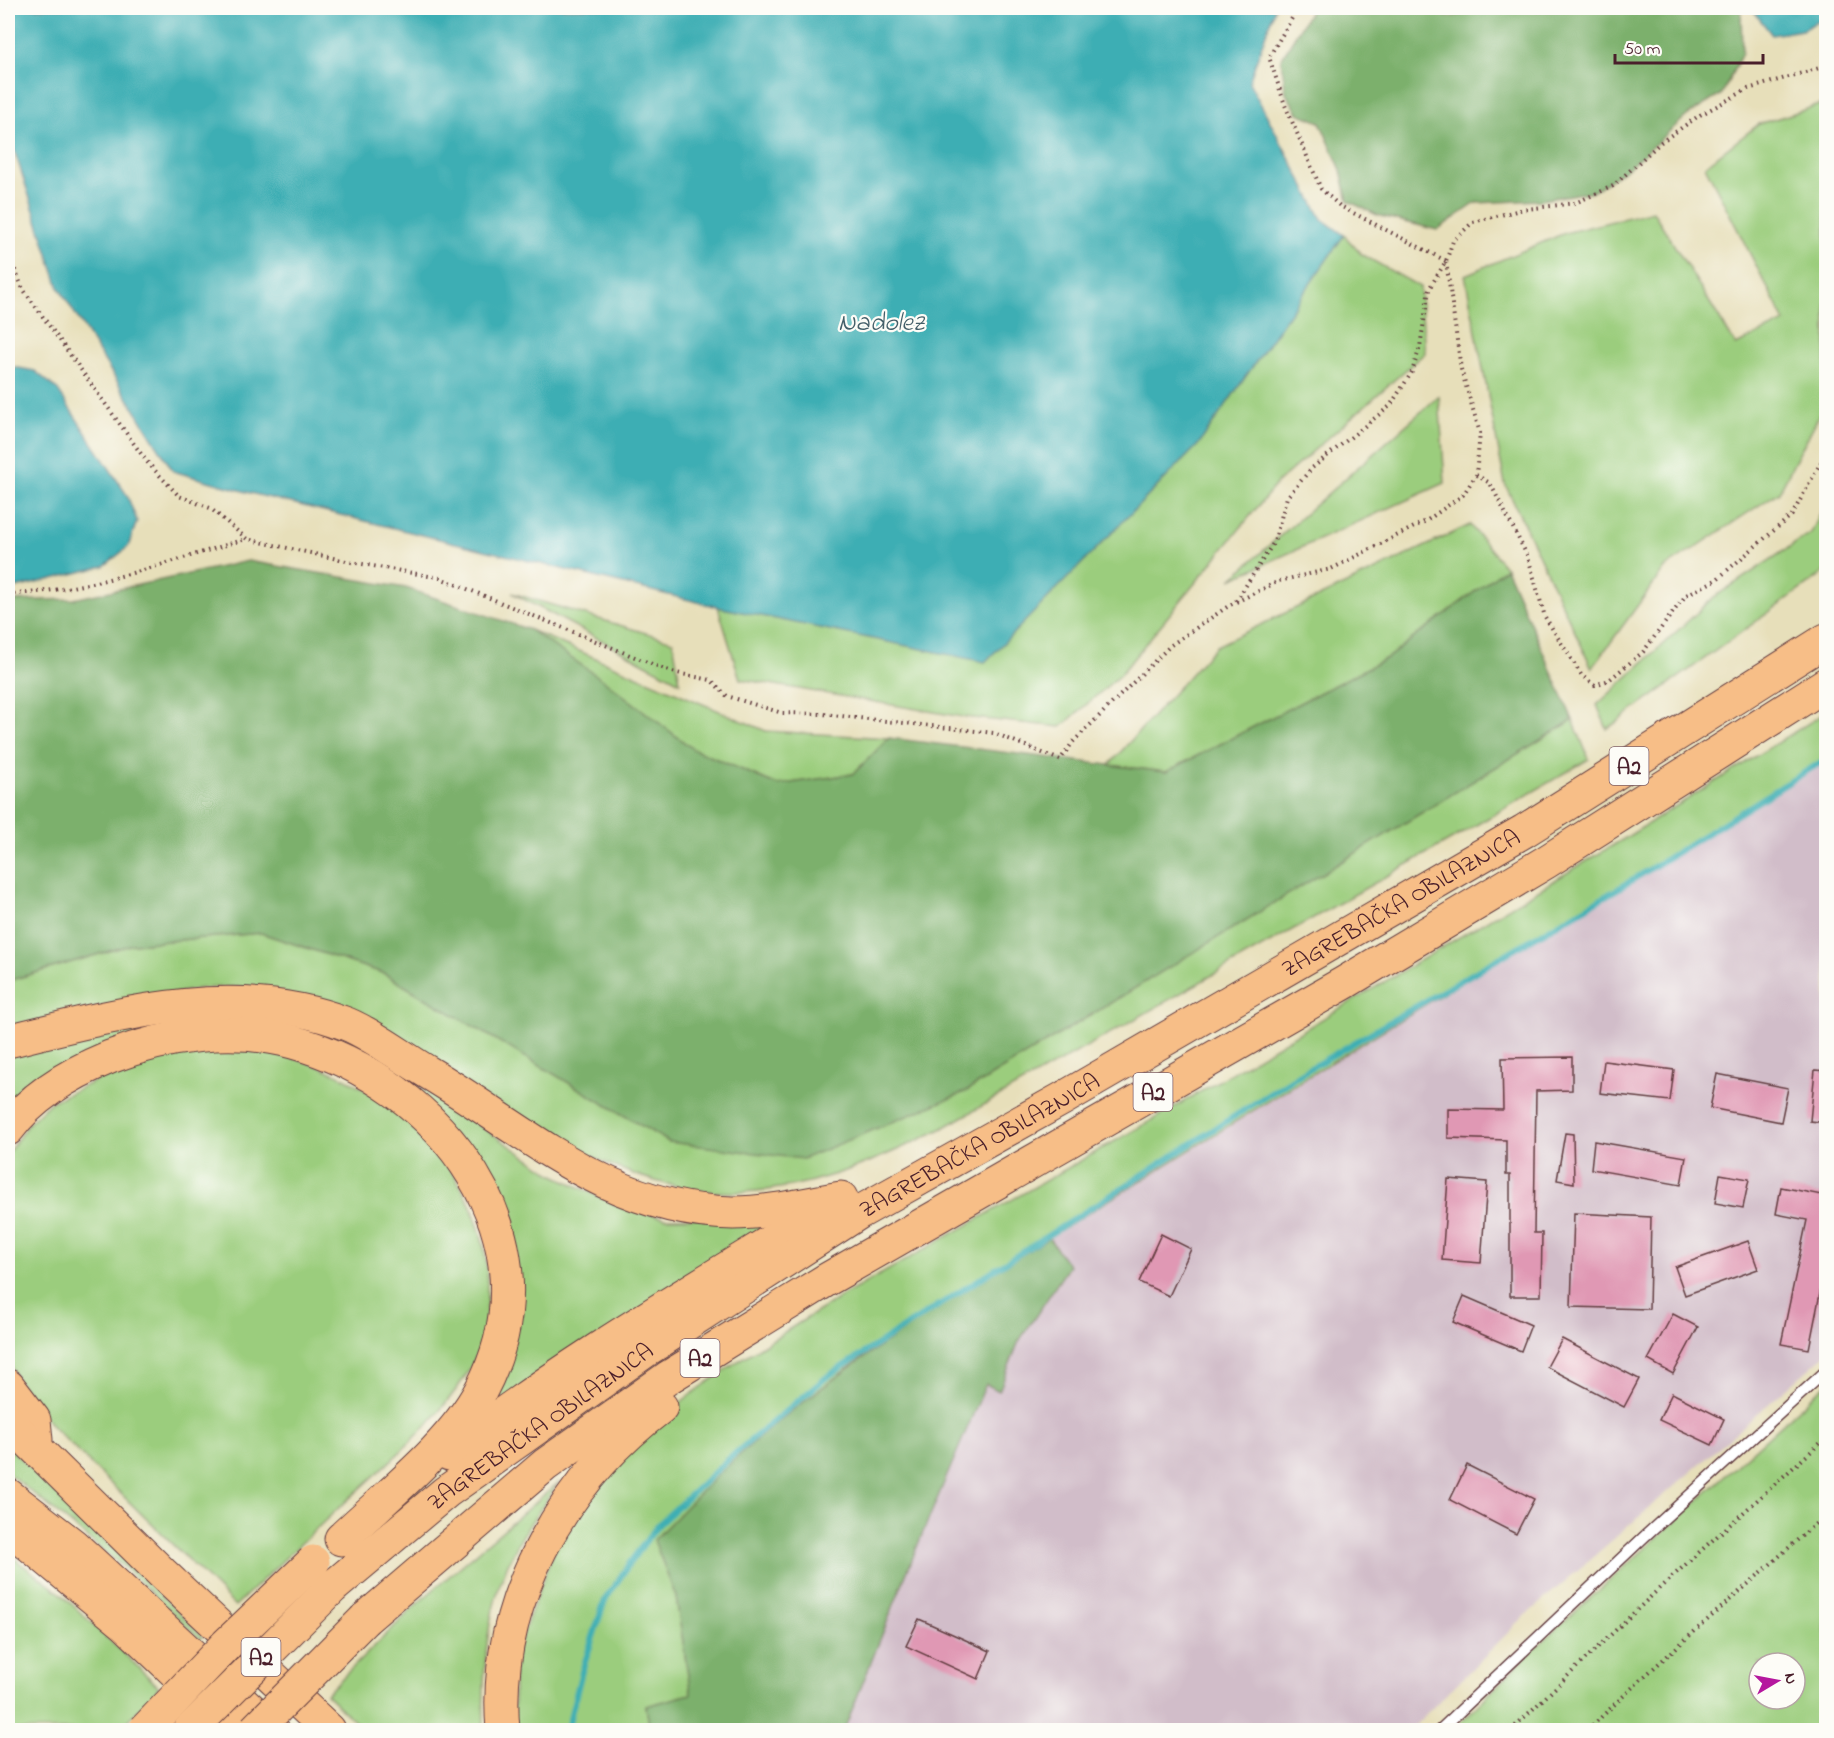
<svg xmlns="http://www.w3.org/2000/svg" width="1834" height="1738" font-family="'Indie Flower',sans-serif">
  <rect width="100%" height="100%" fill="#fdfcf7"/>
  <filter id="ink" filterUnits="userSpaceOnUse"><feTurbulence type="fractalNoise" baseFrequency=".0167" numOctaves="2"/><feDisplacementMap in="SourceGraphic" scale="12" xChannelSelector="R" yChannelSelector="G"/><feConvolveMatrix kernelMatrix="1 2 1 2 8 2 1 2 1" color-interpolation-filters="sRGB"/></filter>
  <filter id="wash" filterUnits="userSpaceOnUse"><feTurbulence type="fractalNoise" baseFrequency=".008" numOctaves="4" result="noise"/><feDisplacementMap in="SourceGraphic" scale="24" xChannelSelector="R" yChannelSelector="G"/><feGaussianBlur stdDeviation="1.35" result="paint"/><feColorMatrix in="noise" values="0 0 0 0 0 0 0 0 0 0 0 0 0 0 0 0 0 1.4 0 .05"/><feComposite in="paint" operator="in"/></filter>
  <g filter="url(#wash)">
    <rect width="100%" height="100%" fill="#e7dfba"/>
    <polygon fill="#d1bdc9" points="1826,761 1826,1354 1524,1617 1410,1730 844,1730 921,1537 987,1383 999,1391 1019,1341 1069,1267 1049,1238 1421,1005"/>
    <g fill="#9bcd7d" stroke="#727654" stroke-width="1.5" fill-rule="evenodd">
      <polygon points="1826,103 1826,402 1779,492 1665,568 1592,668 1505,484 1465,275 1565,233 1653,211 1736,345 1785,322 1705,166 1759,124"/>
      <polygon points="1344,235 1361,254 1420,287 1425,353 1278,482 1120,675 1061,727 963,717 740,679 718,607 985,662 1198,445"/>
      <polygon points="1439,396 1445,483 1231,579"/>
      <polygon points="1826,502 1826,571 1607,729 1597,705 1714,597 1811,533"/>
      <polygon points="1470,525 1506,568 1387,658 1166,772 1109,765 1216,646"/>
      <polygon points="512,593 673,641 680,682"/>
      <polygon points="530,630 766,731 889,738 853,774 778,785 693,749 606,682"/>
      <path d="M 1826,712 L 1826,761 C 1604,895 1381,1030 1161,1168 C 1033,1248 900,1323 783,1418 C 737,1455 695,1497 654,1540 L 676,1597 L 691,1694 L 646,1706 L 650,1730 L 514,1730 L 514,1658 L 561,1531 L 643,1433 L 686,1398 L 735,1363 L 839,1298 L 1168,1111 L 1627,837 Z"/>
      <path d="M 1573,720 L 1589,759 L 1454,838 L 945,1127 C 874,1163 798,1196 717,1192 C 632,1187 556,1138 483,1099 C 416,1064 350,1028 283,992 L 236,987 L 202,988 L 8,1027 L 8,981 L 133,944 L 261,933 L 383,973 L 669,1142 L 965,1092 Z"/>
      <polygon points="181,1018 8,1106 8,1055"/>
      <polygon points="287,1024 316,1032 387,1064 554,1175 615,1204 665,1218 787,1216 472,1420 510,1341 472,1149"/>
      <path d="M 197,1049 C 232,1050 266,1050 300,1060 C 393,1088 484,1175 487,1276 C 488,1307 485,1345 468,1372 C 435,1425 386,1465 341,1506 C 305,1539 270,1573 235,1606 L 53,1427 L 18,1381 L 8,1360 L 8,1153 L 28,1124 L 51,1102 L 133,1063 Z"/>
      <path d="M 1826,1384 L 1826,1730 L 1453,1730 L 1531,1652 ZM 1759,1663 L 1795,1663 L 1795,1699 L 1759,1699 Z"/>
      <polygon points="8,1446 203,1636 200,1639 131,1573 8,1473"/>
      <path d="M 559,1482 C 545,1503 530,1522 518,1544 C 486,1600 482,1667 484,1730 L 364,1730 L 326,1694 L 419,1602 Z"/>
      <polygon points="8,1554 59,1592 159,1687 120,1730 8,1730"/>
    </g>
    <g fill="#7cb06c" stroke="#63684c" stroke-width="1.5">
      <polygon points="1312,8 1432,8 1448,17 1479,11 1569,10 1580,8 1739,8 1741,10 1742,53 1722,94 1688,115 1629,167 1594,191 1541,200 1476,203 1437,230 1377,215 1348,201 1341,170 1320,122 1298,113 1286,93 1281,59"/>
      <polygon points="248,561 406,588 530,630 606,682 693,749 777,785 853,774 889,738 1166,772 1387,658 1506,568 1573,720 965,1092 803,1159 669,1142 383,973 261,933 133,944 8,981 8,601 74,599"/>
      <path d="M 1049,1238 L 1069,1266 L 1019,1341 L 999,1391 L 986,1384 L 921,1537 L 844,1730 L 650,1730 L 646,1706 L 691,1694 L 676,1597 L 654,1540 C 695,1497 737,1454 784,1417 C 868,1351 958,1294 1049,1238 Z"/>
    </g>
    <g fill="#3caeb4" stroke="#436670" stroke-width="1.5">
      <polygon points="8,8 1275,8 1249,82 1322,219 1344,235 1198,445 985,662 718,607 250,493 173,471 59,288 8,131"/>
      <polygon points="1751,8 1826,8 1826,17 1802,30 1772,35"/>
      <polygon points="8,366 35,371 57,389 127,495 137,521 128,547 104,566 8,590"/>
    </g>
    <g fill="none" stroke-linecap="round" stroke-linejoin="round">
      <polyline stroke="#3caeb4" stroke-width="6" points="567,1730 582,1671 605,1600 631,1561 658,1525 732,1456 828,1376 1302,1073 1626,884 1826,759"/>
    </g>
    <g id="blocks">
      <g fill="#e098b4">
        <polygon points="1572,1057 1572,1090 1536,1091 1534,1233 1542,1233 1541,1296 1510,1296 1510,1175 1506,1175 1506,1140 1448,1138 1448,1109 1503,1110 1502,1058"/>
        <polygon points="1604,1061 1674,1070 1670,1101 1600,1093"/>
        <polygon points="1815,1070 1827,1071 1827,1123 1810,1121"/>
        <polygon points="1717,1074 1788,1088 1781,1122 1710,1108"/>
        <polygon points="1565,1133 1573,1134 1574,1183 1557,1180"/>
        <polygon points="1594,1141 1686,1157 1681,1185 1591,1169"/>
        <polygon points="1720,1174 1749,1179 1743,1208 1715,1203"/>
        <polygon points="1448,1179 1487,1182 1481,1263 1442,1260"/>
        <polygon points="1781,1187 1827,1196 1827,1258 1809,1349 1781,1344 1807,1220 1776,1214"/>
        <polygon points="1574,1213 1651,1217 1649,1309 1571,1307"/>
        <polygon points="1161,1234 1191,1249 1169,1296 1139,1282"/>
        <polygon points="1748,1241 1758,1269 1685,1295 1675,1267"/>
        <polygon points="1464,1296 1531,1325 1521,1351 1453,1322"/>
        <polygon points="1673,1314 1698,1327 1673,1374 1648,1360"/>
        <polygon points="1562,1339 1639,1379 1624,1407 1547,1367"/>
        <polygon points="1672,1393 1724,1419 1712,1445 1659,1420"/>
        <polygon points="1467,1465 1534,1499 1516,1534 1450,1500"/>
        <polygon points="919,1619 990,1651 978,1679 906,1646"/>
      </g>
    </g>
  </g>
  <g filter="url(#ink)">
    <use href="#blocks" fill-opacity="0" stroke="#623c40" stroke-width="1.5"/>
    <g fill="none" stroke-linecap="round" stroke-linejoin="round">
      <g stroke="#623c40" stroke-width="13">
        <polyline id="service" points="1440,1730 1645,1536 1826,1371"/>
      </g>
      <g stroke="#623c40" stroke-width="35">
        <g id="motorway">
          <path d="M 8,1041 C 117,1014 236,981 347,1024 C 374,1035 403,1058 429,1073 C 528,1132 610,1211 733,1213 C 769,1213 806,1204 841,1198"/>
          <path d="M 8,1129 C 33,1095 71,1073 110,1057 C 166,1035 234,1026 293,1042 C 441,1082 561,1239 481,1390 C 452,1445 386,1496 341,1539"/>
          <polyline points="8,1386 34,1420 36,1440"/>
          <polyline points="8,1421 162,1573 329,1730"/>
          <path d="M 449,1454 C 566,1363 696,1288 822,1210"/>
          <polyline points="8,1495 73,1545 273,1730"/>
          <polyline points="8,1527 125,1624 236,1730"/>
          <path id="s1" d="M 334,1586 L 446,1492 L 648,1349 L 860,1212 L 1062,1099 L 1524,831 L 1826,640"/>
          <polyline points="365,1619 545,1465 669,1377 828,1279 1344,983 1546,862 1826,684"/>
          <path d="M 503,1730 C 492,1603 562,1482 661,1407"/>
        </g>
      </g>
      <g stroke="#623c40" stroke-width="4" stroke-dasharray="1.5 4.5" stroke-linecap="butt">
        <polyline points="1298,8 1269,57 1285,105 1321,189 1340,206 1446,261"/>
        <polyline points="8,253 23,289 147,462 179,496 210,508 247,539 351,562 440,578 672,672 711,680 727,696 782,713 823,714 994,733 1060,760 1073,742 1171,645 1230,605 1279,581 1331,569 1426,521 1463,495 1476,475 1480,433 1461,369 1446,261"/>
        <polyline points="1476,475 1490,483 1528,557 1545,617 1582,676 1595,685 1609,680 1643,652 1686,595 1716,580 1792,515 1826,453"/>
        <path d="M 8,594 C 87,592 171,561 246,539"/>
        <polyline points="1236,601 1274,542 1287,497 1312,468 1390,406 1412,372 1420,347 1429,289 1446,261 1453,241 1473,222 1520,210 1575,203 1613,186 1661,142 1700,115 1748,89 1826,66"/>
        <polyline points="1511,1730 1664,1584 1826,1438"/>
        <path d="M 1588,1730 C 1664,1655 1747,1587 1826,1514"/>
      </g>
      <use href="#service" stroke="#fff" stroke-width="10"/>
      <use href="#motorway" stroke="#f7be87" stroke-width="33"/>
      <g stroke="#623c40" stroke-width="35" stroke-linecap="butt">
        <g id="motorway-bridge">
          <polyline points="145,1730 227,1644 313,1562"/>
          <polyline points="190,1730 334,1586"/>
          <polyline points="255,1730 365,1619"/>
        </g>
      </g>
      <use href="#motorway-bridge" stroke="#f7be87" stroke-width="33"/>
    </g>
  </g>
  <g text-anchor="middle" stroke-width="4.5" stroke-linejoin="round" paint-order="stroke">
    <g fill="#fdfcf7" stroke="#806168" stroke-width="1.5">
      <rect x="1609.5" y="747" width="39" height="38" rx="4.5"/>
      <rect x="1133.5" y="1073" width="39" height="38" rx="4.5"/>
      <rect x="680.5" y="1339" width="39" height="38" rx="4.5"/>
      <rect x="241.5" y="1638" width="39" height="38" rx="4.5"/>
    </g>
    <g font-size="22" font-weight="bold" fill="#4a1f2b">
      <text x="1629" y="774">A2</text>
      <text x="1153" y="1100">A2</text>
      <text x="700" y="1366">A2</text>
      <text x="261" y="1665">A2</text>
    </g>
    <g font-size="24" fill="#4a1f2b" stroke="#fdfcf7">
      <text dy="8" stroke="none"><textPath href="#s1" startOffset="1269">ZAGREBAČKA OBILAZNICA</textPath></text>
      <text dy="8" stroke="none"><textPath href="#s1" startOffset="783">ZAGREBAČKA OBILAZNICA</textPath></text>
      <text dy="8" stroke="none"><textPath href="#s1" startOffset="261">ZAGREBAČKA OBILAZNICA</textPath></text>
    </g>
    <g font-size="26" font-style="italic" fill="#445f69" stroke="#fdfcf7">
      <text x="881" y="330">Nadolez</text>
    </g>
  </g>
  <rect width="1834" height="1738" fill="none" stroke="#fdfcf7" stroke-width="30"/>
  <g transform="translate(1777 1681) rotate(80)"><circle r="28" fill="#fdfcf7" stroke="#b5a4a5" stroke-width="1.5"/>
  <path d="M0-4.5L10 22L0 15L-10 22Z" fill="#b5179e"/>
  <text y="-9" font-size="16" font-weight="bold" text-anchor="middle" fill="#4a1f2b">N</text>
  </g>
  <path d="M1615 54v9h148v-9" fill="none" stroke="#4a1f2b" stroke-width="3"/>
  <text x="1624" y="54" font-size="18" fill="#4a1f2b" stroke="#fdfcf7" stroke-width="4.5" paint-order="stroke">50 m</text>
</svg>
